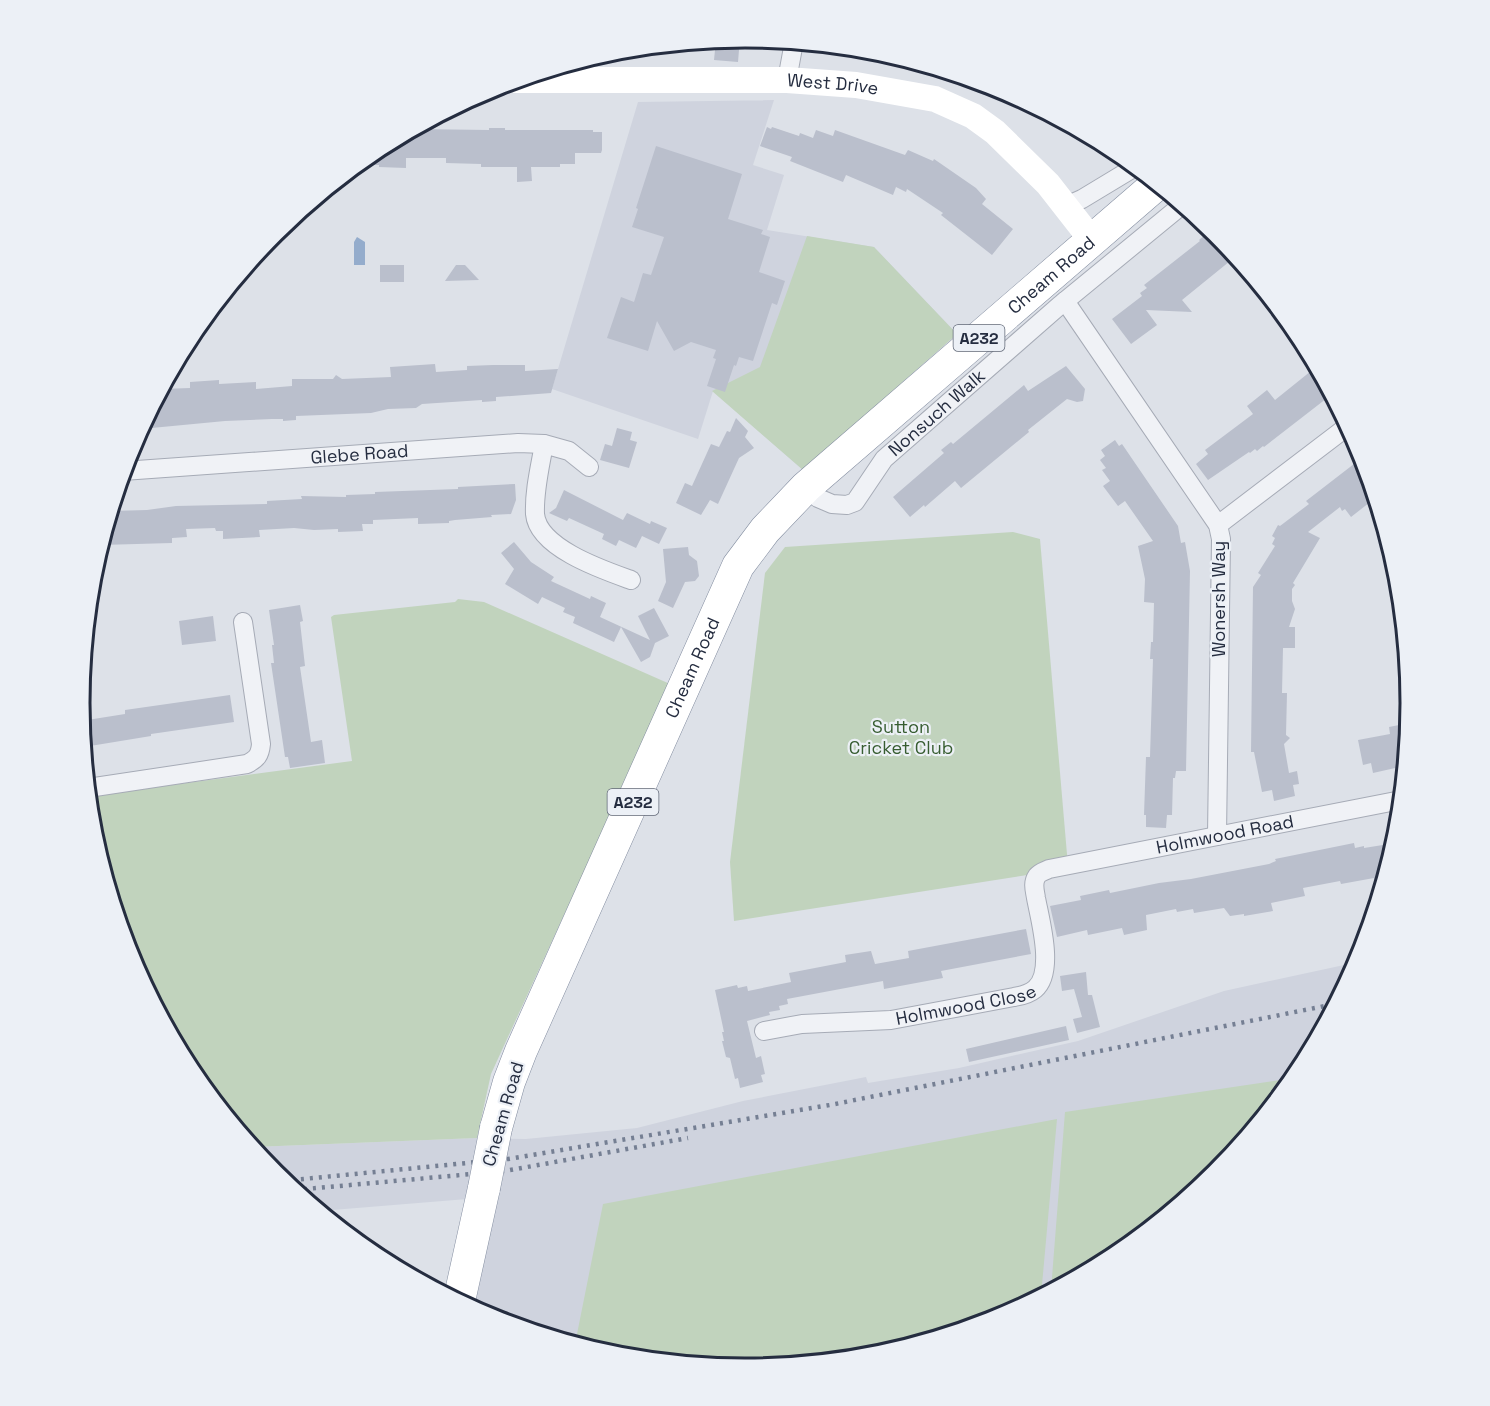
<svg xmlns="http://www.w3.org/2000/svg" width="1490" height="1406" font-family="'Space Grotesk',sans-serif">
  <rect width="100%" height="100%" fill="#dde1e8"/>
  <g fill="#cfd3de">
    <polygon points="774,100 753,165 784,175 767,230 874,247 957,334 803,470 713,391 698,439 552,389 638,102"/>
    <polygon points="1358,962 1298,1073 1215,1174 1114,1257 999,1318 874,1356 745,1368 615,1356 490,1318 470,1307 467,1199 320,1211 274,1173 253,1147 477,1138 526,1139 637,1128 743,1101 866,1077 868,1083 959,1068 1078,1041 1224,991"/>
  </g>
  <g fill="#c1d3bd">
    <polygon points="807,236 874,247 957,334 803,470 712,391 760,367"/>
    <polygon points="1013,532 1040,539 1068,866 1040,873 734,921 730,862 765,573 785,547"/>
    <polygon points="458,599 484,602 670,684 491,1074 477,1138 253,1147 191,1072 130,957 92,833 89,796 352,761 331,617 334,615 455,602"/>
    <polygon points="1294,1078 1215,1174 1114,1257 1051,1290 1065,1112"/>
    <polygon points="1057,1119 1041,1296 999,1318 874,1356 745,1368 615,1356 575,1344 603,1204"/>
  </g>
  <polygon fill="#94accc" points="357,237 365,242 365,265 354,265 354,242"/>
  <g fill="#babfcc">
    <polygon points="740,38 738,62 714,60 716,40"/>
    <polygon points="767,127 771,129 772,127 799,136 800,133 813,138 816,130 833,136 835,130 905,155 908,150 933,161 934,159 976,188 986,199 982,204 1013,229 992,255 941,215 943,213 907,189 906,192 896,187 893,195 846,175 843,182 790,161 792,157 760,146"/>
    <polygon points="489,128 505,128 505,130 593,130 593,132 602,132 602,150 601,153 575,153 575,164 560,164 560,167 531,167 532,181 517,182 517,167 481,167 481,164 446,163 446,158 406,158 406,168 379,167 379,165 356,165 376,149 414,129 489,130"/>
    <polygon points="656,146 742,174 728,219 763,230 761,234 770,237 759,272 785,281 777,305 772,303 753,361 739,357 736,366 734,365 725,392 707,386 716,359 713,358 716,350 691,342 674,351 657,321 648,351 607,338 621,297 634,302 643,273 651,275 664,237 632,227 638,209 636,208"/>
    <polygon points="1211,230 1217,239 1220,237 1235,257 1182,300 1192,312 1146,310 1157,325 1131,344 1112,319 1142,296 1140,293 1147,288 1144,285 1200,241 1199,240"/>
    <rect x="380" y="265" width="24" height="17"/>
    <polygon points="456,265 465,265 479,280 445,281"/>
    <polygon points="435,364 436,372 467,370 467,366 493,365 525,365 525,371 558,369 551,393 496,397 496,401 482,402 482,400 422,404 416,408 388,409 371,413 296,416 296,420 283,421 283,419 272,419 225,421 141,429 162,389 190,388 190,382 219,380 219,384 256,382 256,389 292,386 292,379 333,379 336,375 342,379 391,377 390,367"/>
    <polygon points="1066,366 1085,389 1083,401 1077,402 1067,399 1028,430 1029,432 961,488 955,481 925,507 924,505 910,517 893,497 944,453 941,450 951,442 953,444 1024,385 1028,391"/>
    <polygon points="1316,367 1331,395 1264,447 1263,446 1257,451 1255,449 1250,453 1249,452 1208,480 1196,464 1208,454 1205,450 1253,414 1247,406 1267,390 1275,400"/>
    <polygon points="736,418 748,431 745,437 754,448 739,458 718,504 710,500 701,515 676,503 685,483 692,486 711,444 719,447 727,431 730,432"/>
    <polygon points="617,428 632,432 630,440 637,442 629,468 600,460 605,444 612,446"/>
    <polygon points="1115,440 1119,446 1122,444 1178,526 1181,543 1185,542 1190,571 1186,771 1176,771 1175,778 1173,778 1172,815 1167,815 1166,828 1146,827 1146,815 1144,815 1146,757 1150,757 1153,659 1150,659 1151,642 1153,642 1154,603 1144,602 1145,579 1138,546 1153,541 1125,501 1118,506 1103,486 1110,481 1102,470 1106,468 1100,460 1105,456 1101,450"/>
    <polygon points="1363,457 1374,499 1351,517 1345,509 1342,511 1340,507 1308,532 1320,538 1293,583 1295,585 1292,589 1292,601 1295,609 1289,627 1295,627 1295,648 1283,648 1282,693 1287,693 1286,735 1290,738 1284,744 1289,773 1297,771 1299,784 1293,785 1295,796 1274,801 1272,790 1262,792 1254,752 1251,752 1253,587 1261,575 1258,573 1275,546 1272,544 1275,538 1272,536 1278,525 1280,526 1309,504 1306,501"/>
    <polygon points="515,484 516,500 511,514 491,515 492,517 455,520 449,521 449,523 418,524 418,518 373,520 373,524 362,524 363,531 338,532 338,529 314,530 294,528 259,530 260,537 223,539 223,531 216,531 215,528 186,529 187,537 172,538 172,543 101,545 111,511 147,510 176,506 267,504 267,501 302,499 301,496 346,497 346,495 375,494 375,492 458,489 458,487"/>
    <polygon points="564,490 623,520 627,513 650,524 651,521 667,528 659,544 642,536 636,548 619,540 616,546 602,539 604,534 569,518 567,521 549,513 556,508"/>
    <polygon points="514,542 531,562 554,577 551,581 590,599 591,596 606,603 600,617 650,640 638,616 654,608 669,636 655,643 650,657 641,662 621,627 614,642 573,623 575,617 563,612 565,608 542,597 538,604 505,584 514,569 501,553"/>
    <polygon points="688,547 689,555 697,561 699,576 695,581 685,582 673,608 658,601 666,582 663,549"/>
    <polygon points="300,605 303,621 300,622 305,666 300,667 311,742 322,740 325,763 290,768 288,757 285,757 271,663 274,663 272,645 274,645 269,610"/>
    <polygon points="213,616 216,641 182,645 179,621"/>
    <polygon points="230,695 234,722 151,734 151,736 84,747 81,721 125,714 125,710"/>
    <polygon points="1409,723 1404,766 1373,773 1371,763 1363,765 1358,740 1390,734 1389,727"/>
    <polygon points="1354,843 1355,848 1364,846 1364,848 1389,844 1391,854 1378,898 1374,878 1341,884 1340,881 1303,888 1305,896 1271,903 1273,911 1244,916 1244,914 1230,916 1224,908 1194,913 1193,909 1177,912 1176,909 1146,915 1147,930 1124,935 1122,928 1088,935 1087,930 1057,937 1050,906 1081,900 1080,896 1109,890 1110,893 1159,883 1191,879 1269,864 1276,861 1275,859"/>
    <polygon points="1026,929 1031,954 941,971 943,978 900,986 884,989 883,981 787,999 788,1004 779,1006 780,1010 769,1012 770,1015 747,1021 756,1058 761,1056 765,1074 761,1075 763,1082 740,1088 738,1078 735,1079 730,1058 726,1057 722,1041 724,1041 722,1032 724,1032 715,990 737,985 738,988 747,986 748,991 791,982 789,973 846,962 845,955 871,951 875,964 909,958 908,951"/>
    <polygon points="1086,972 1088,995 1092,995 1100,1027 1077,1033 1073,1019 1082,1017 1074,989 1062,991 1060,976"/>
    <polygon points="1066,1026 1069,1040 969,1062 966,1049"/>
  </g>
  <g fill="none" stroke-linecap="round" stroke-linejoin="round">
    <g stroke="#a6abb6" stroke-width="20">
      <g id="street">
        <polyline points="787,80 794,42"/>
        <polyline points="1064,207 1082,199 1135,167"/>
        <polyline points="1065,301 1218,525 1221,539 1217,836"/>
        <path d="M 544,444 C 540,467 534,491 535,514 C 538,548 603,570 631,580"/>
        <path id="s1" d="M 123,471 L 518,443 L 544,444 L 569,451 L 589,467"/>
        <path id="s2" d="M 806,487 L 818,498 L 832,504 L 847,505 L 855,502 L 884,459 L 1059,306 L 1182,205"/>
        <polyline points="1218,525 1348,426"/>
        <path d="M 88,788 L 247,764 C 257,759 260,755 261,744 L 243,622"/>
        <path id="s3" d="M 764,1031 L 802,1024 L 891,1020 L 1014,997 C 1021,996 1029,994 1035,989 C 1055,972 1040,920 1036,898 C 1035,891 1032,883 1037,876 C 1040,872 1045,871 1049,869 L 1401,800"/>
      </g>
    </g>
    <g stroke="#838da0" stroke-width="33">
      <g id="highway">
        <path id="s5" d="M 496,1128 L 509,1082 L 521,1051 L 738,566 L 765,530 L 806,487 L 1157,184"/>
        <polyline points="459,1301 484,1188"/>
      </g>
    </g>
    <use href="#street" stroke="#f0f2f6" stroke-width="18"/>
    <path stroke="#fff" stroke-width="26" id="s4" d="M 517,80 L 787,80 L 856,85 L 935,99 L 973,116 L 995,132 L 1048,184 L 1091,239"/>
    <use href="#highway" stroke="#fff" stroke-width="32"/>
    <g stroke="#757f93" stroke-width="4.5" stroke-dasharray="3 6" stroke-linecap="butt">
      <polyline points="283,1181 508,1159 830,1105 1335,1004"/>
      <polyline points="295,1190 505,1171 688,1138"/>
    </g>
    <g stroke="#838da0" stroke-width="33" stroke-linecap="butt">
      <polyline id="highway-bridge" points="484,1188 496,1128"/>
    </g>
    <use href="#highway-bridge" stroke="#fff" stroke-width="32"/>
  </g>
  <g text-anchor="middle" stroke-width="4.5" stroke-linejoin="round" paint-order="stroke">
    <g fill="#ecf0f6" stroke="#616877" stroke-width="1.5">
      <rect x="953.5" y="325" width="51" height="26" rx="4.5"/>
      <rect x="607.5" y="789" width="51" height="26" rx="4.5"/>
    </g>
    <g font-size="16" font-weight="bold" fill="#252d40">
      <text x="979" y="344">A232</text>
      <text x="633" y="808">A232</text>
    </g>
    <g font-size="18" fill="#252d40" stroke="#ecf0f6">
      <text dy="6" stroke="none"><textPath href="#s4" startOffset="316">West Drive</textPath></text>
      <text dy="6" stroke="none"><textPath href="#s5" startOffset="1041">Cheam Road</textPath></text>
      <text dy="6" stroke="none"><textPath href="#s2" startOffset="177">Nonsuch Walk</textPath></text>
      <text dy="6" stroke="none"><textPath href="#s1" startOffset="237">Glebe Road</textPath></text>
      <text transform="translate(1219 599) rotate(-90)" y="6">Wonersh Way</text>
      <text dy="6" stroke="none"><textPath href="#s5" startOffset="501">Cheam Road</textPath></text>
      <text dy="6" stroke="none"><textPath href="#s3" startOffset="586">Holmwood Road</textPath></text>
      <text dy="6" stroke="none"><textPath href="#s3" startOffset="204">Holmwood Close</textPath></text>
      <text transform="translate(503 1114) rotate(-74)" y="6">Cheam Road</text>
    </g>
    <g font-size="18" fill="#375d31" stroke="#ecf0f6">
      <text x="901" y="733">Sutton<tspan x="901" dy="21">Cricket Club</tspan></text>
    </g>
  </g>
  <path d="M0 0H1490V1406H0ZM90 703a655 655 0 1 1 1310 0a655 655 0 1 1-1310 0Z" fill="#ecf0f6" fill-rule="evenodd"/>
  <path fill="none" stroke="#252d40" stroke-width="3" d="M90 703a655 655 0 1 1 1310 0a655 655 0 1 1-1310 0Z"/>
</svg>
